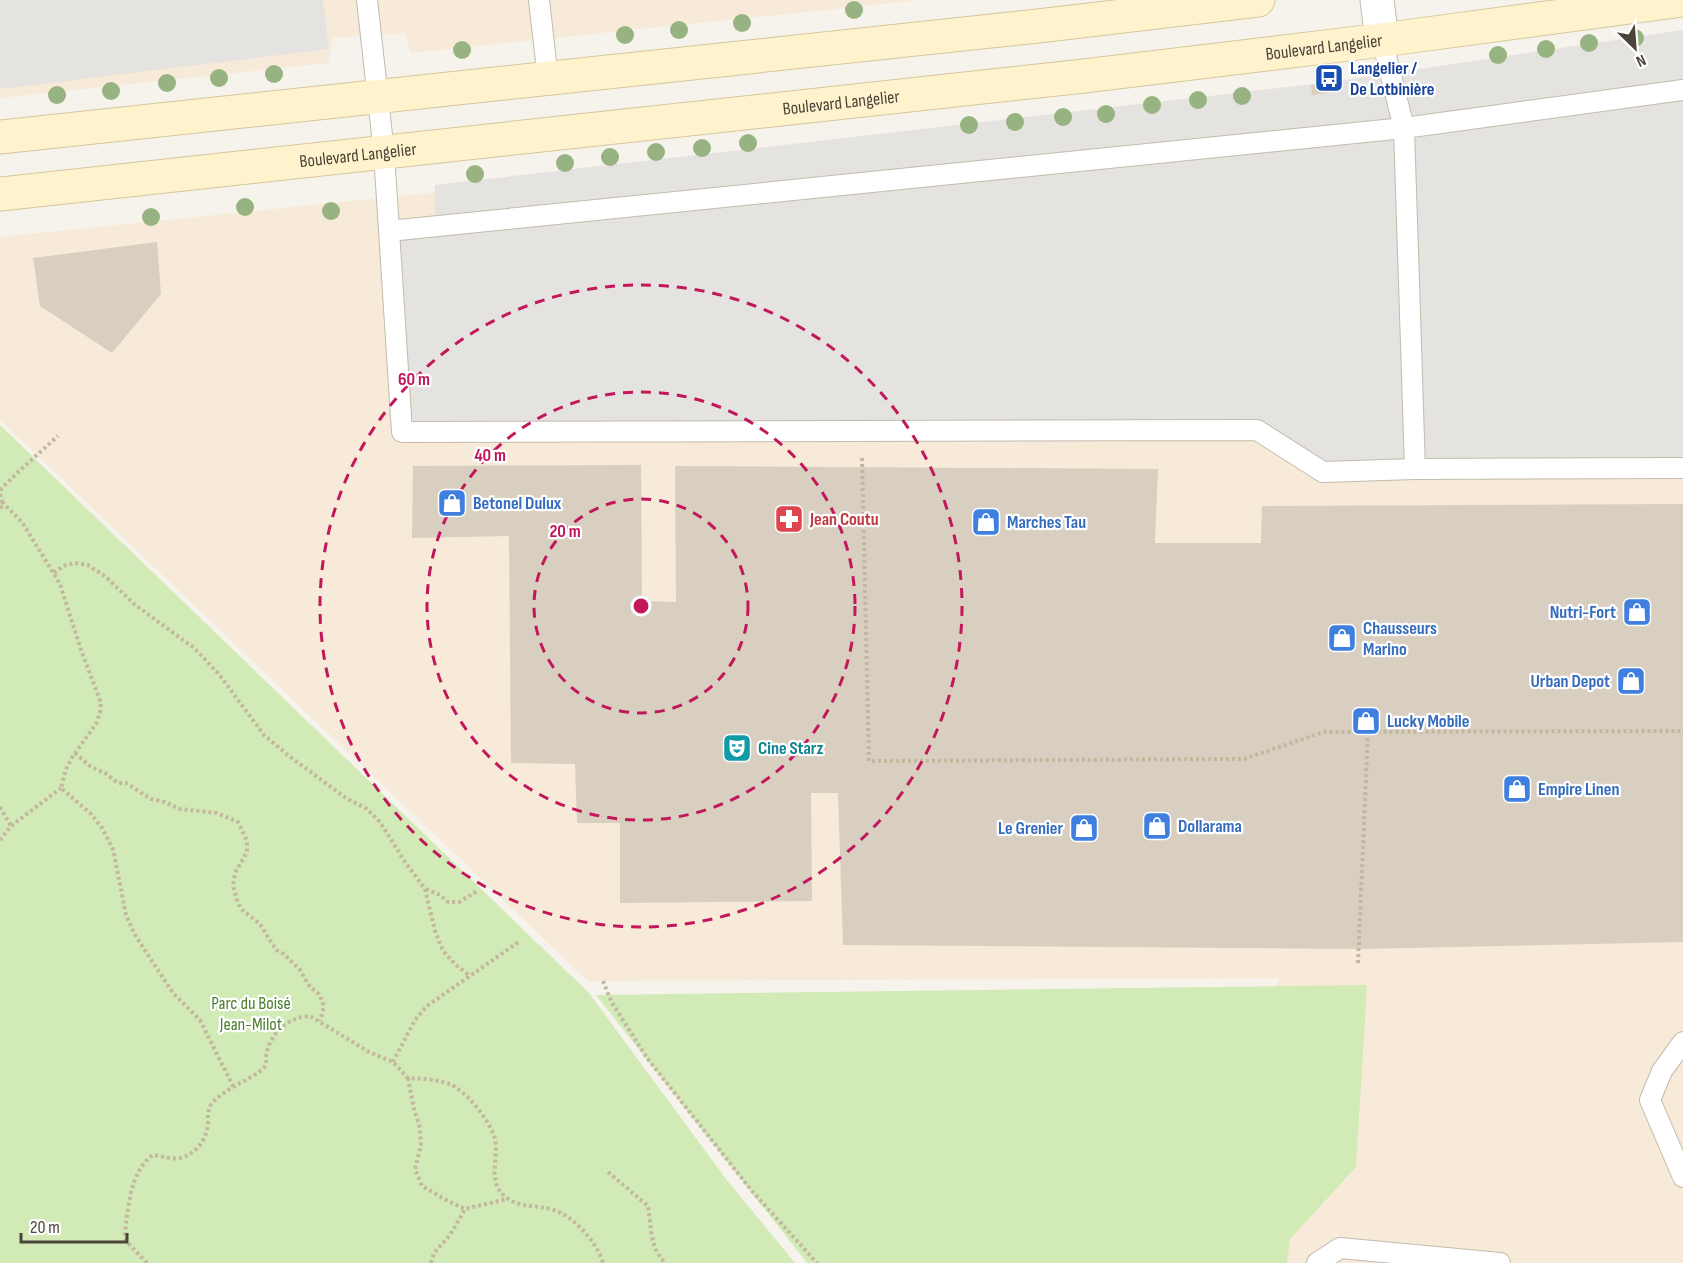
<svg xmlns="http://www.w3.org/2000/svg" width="1683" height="1263" font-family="'Sofia Sans Condensed',sans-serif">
  <rect width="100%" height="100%" fill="#f6f3ec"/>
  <g fill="#f7ead8">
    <polygon points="0,0 922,0 410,53 406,33 333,38 328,63 0,98"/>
    <polygon points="1683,45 1683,1263 1254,1263 1278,978 588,981 0,420 0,237 924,142"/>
  </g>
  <g fill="#d2eab5">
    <polygon points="0,425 589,993 726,1179 795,1263 0,1263"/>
    <polygon points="1367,985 1356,1167 1290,1239 1287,1263 807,1263 596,995"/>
  </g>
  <g fill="#e5e3e0">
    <polygon points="0,0 323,0 329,49 0,89"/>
    <polygon points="1683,30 1683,469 1323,472 1257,430 402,432 389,231 434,226 435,185 1331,82"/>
  </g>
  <g fill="#d8cfc1">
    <polygon points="1331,83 1332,92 1312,95 1311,85"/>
    <polygon points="157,242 161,294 112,353 40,306 33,258"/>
    <polygon points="641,465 642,601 676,602 675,466 1158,469 1155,543 1261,543 1262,506 1683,504 1683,942 1359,949 843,945 838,793 811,793 812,901 620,903 620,823 577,823 575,764 511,763 509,536 412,538 413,466"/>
  </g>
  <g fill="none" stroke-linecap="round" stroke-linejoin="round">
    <g stroke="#c2bbae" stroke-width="22">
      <g id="lane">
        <polyline points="367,0 384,153 402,432 1257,430 1323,472 1415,469 1683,468"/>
        <polyline points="539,0 548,79"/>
        <polyline points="1382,40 1404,128 1415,469"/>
        <polyline points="389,231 1404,128 1683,90"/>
        <polyline points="1683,1042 1662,1071 1650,1100 1683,1177"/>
        <polyline points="1317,1263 1340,1248 1500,1263"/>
      </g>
    </g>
    <g stroke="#c2bbae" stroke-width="35">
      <polyline id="street" points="1377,0 1382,40"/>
    </g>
    <g stroke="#d6c79b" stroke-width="35">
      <g id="secondary">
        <polyline points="0,137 1038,26 1258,0"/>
        <path id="s1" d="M 0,194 L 1084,76 L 1382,40 L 1681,0"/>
      </g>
    </g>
    <g stroke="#c4b79f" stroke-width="4" stroke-dasharray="3 3" stroke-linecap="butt">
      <polyline points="862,458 869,761 1244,759 1324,732 1683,731"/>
      <polyline points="0,490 18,472 58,436"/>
      <polyline points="0,494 2,502 0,512"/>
      <polyline points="2,502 22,522 60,584 81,650 101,703 100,713 96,724 73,756 66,769 61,788 91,814 102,828 113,849 126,915 135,935 173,993 200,1020 234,1088"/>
      <polyline points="54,573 63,566 75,563 88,565 106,577 134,604 194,648 218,673 264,735 289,756 346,798 367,809 380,822 405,862 425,889 435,931 443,951 455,964 470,976"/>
      <polyline points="75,753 91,767 105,773 118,783 126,783 151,799 165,802 180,809 217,813 238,822 247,841 247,852 235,873 233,886 237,900 241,909 260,924 276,950 284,954 300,970 310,987 319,994 323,1002 323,1011 320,1021"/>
      <polyline points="0,807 11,826"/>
      <polyline points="0,840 11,826 61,788"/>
      <polyline points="426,889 440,895 448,902 459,902 477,891"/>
      <polyline points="1358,963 1368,732"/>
      <polyline points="603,981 611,1001 647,1058 752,1191 817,1263"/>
      <polyline points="393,1062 415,1020 427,1006 520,941"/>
      <polyline points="408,1078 414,1109 420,1128 421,1145 415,1169 422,1186 448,1201 465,1209 507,1199"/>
      <path d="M 608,1172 L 648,1206 C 651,1224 650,1251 666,1263"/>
      <path d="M 147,1263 L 126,1241 L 125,1233 C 128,1208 130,1171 153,1155 C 162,1156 172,1160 181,1158 C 197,1153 206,1140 208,1124 C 208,1115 207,1109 213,1102 C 226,1088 248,1081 263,1069 C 268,1063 265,1058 267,1051 C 273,1030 290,1017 310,1016 L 369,1052 L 393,1062 L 408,1078 C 422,1079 436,1079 449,1084 C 466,1090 491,1122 495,1139 C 499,1160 486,1183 507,1198 C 521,1208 535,1205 551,1209 C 573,1215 597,1242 603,1263"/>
      <polyline points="431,1263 434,1253 450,1235 465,1209"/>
    </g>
    <use href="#lane" stroke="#fff" stroke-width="20"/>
    <use href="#street" stroke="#fff" stroke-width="33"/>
    <use href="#secondary" stroke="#fff3cd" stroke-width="33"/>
  </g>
  <g fill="#97b381">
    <circle cx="854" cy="10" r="9"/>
    <circle cx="742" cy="23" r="9"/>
    <circle cx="679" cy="30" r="9"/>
    <circle cx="625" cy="35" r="9"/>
    <circle cx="1635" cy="38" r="9"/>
    <circle cx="1589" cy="43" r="9"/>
    <circle cx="1546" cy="49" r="9"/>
    <circle cx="462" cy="50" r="9"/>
    <circle cx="1498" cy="55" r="9"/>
    <circle cx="274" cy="74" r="9"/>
    <circle cx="219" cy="78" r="9"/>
    <circle cx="167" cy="83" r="9"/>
    <circle cx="111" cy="91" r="9"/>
    <circle cx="57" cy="95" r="9"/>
    <circle cx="1242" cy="96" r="9"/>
    <circle cx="1198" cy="100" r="9"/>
    <circle cx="1152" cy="105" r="9"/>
    <circle cx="1106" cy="114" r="9"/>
    <circle cx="1063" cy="117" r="9"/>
    <circle cx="1015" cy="122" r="9"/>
    <circle cx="969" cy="125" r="9"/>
    <circle cx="748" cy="143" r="9"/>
    <circle cx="702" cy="148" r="9"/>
    <circle cx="656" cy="152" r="9"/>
    <circle cx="610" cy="157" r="9"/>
    <circle cx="565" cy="163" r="9"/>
    <circle cx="475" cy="174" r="9"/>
    <circle cx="245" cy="207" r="9"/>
    <circle cx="331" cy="211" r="9"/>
    <circle cx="151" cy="217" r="9"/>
  </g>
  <g fill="none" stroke="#c2185b" stroke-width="3" stroke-dasharray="10 8">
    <circle cx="641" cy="606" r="107"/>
    <circle cx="641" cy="606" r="214"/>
    <circle cx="641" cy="606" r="321"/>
  </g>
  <defs>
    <g id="bus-square" transform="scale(1.5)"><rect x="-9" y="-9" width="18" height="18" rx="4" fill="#1a4fb4" stroke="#fff"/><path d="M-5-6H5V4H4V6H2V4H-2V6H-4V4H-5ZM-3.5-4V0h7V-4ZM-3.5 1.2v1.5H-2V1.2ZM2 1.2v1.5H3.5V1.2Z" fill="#fff"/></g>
    <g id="shop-square" transform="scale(1.5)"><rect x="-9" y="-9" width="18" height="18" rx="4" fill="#3f7fe0" stroke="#fff"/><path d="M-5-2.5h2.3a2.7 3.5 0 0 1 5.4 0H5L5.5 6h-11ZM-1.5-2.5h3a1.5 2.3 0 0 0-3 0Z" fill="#fff"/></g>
    <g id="pharmacy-square" transform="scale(1.5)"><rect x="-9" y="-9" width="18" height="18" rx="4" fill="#e0444e" stroke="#fff"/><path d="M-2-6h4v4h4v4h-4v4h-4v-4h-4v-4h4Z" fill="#fff"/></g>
    <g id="theatre-square" transform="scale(1.5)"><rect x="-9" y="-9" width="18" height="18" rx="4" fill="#0f9aa8" stroke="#fff"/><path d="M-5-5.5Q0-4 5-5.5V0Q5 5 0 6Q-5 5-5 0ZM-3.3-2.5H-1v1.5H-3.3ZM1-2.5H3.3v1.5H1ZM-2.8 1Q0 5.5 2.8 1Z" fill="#fff"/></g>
  </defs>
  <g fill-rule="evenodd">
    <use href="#bus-square" x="1329" y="78"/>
    <use href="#shop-square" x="452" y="503"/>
    <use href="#pharmacy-square" x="789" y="519"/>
    <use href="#shop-square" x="986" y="522"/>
    <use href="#shop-square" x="1637" y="612"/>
    <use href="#shop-square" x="1342" y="638"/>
    <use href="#shop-square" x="1631" y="681"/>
    <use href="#shop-square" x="1366" y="721"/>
    <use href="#theatre-square" x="737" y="748"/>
    <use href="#shop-square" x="1517" y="789"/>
    <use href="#shop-square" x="1157" y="826"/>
    <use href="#shop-square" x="1084" y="828"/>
  </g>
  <g text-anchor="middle" stroke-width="4.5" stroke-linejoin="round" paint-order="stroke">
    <g font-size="18" fill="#4b4439" stroke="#fff">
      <text dy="6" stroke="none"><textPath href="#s1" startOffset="1332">Boulevard Langelier</textPath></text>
      <text dy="6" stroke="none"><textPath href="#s1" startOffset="846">Boulevard Langelier</textPath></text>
      <text dy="6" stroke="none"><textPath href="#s1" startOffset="360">Boulevard Langelier</textPath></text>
    </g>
    <g font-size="18" font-weight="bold" fill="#164399" stroke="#fff" text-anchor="start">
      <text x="1350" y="74">Langelier /<tspan x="1350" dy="21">De Lotbinière</tspan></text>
    </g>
    <g font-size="18" font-weight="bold" fill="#366cbe" stroke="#fff" text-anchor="start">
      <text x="473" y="509">Betonel Dulux</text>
      <text x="1007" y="528">Marches Tau</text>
      <text x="1616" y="618" text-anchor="end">Nutri-Fort</text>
      <text x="1363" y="634">Chausseurs<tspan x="1363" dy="21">Marino</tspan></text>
      <text x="1610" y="687" text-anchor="end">Urban Depot</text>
      <text x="1387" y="727">Lucky Mobile</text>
      <text x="1538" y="795">Empire Linen</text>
      <text x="1178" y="832">Dollarama</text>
      <text x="1063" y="834" text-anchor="end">Le Grenier</text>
    </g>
    <g font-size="18" font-weight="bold" fill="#be3a42" stroke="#fff" text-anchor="start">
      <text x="810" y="525">Jean Coutu</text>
    </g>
    <g font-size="18" font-weight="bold" fill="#0d838f" stroke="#fff" text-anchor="start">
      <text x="758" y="754">Cine Starz</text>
    </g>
    <g font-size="18" fill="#4a7f2a" stroke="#fff">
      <text x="251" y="1009">Parc du Boisé<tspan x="251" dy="21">Jean-Milot</tspan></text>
    </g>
  </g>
  <circle cx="641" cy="606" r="9" fill="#c2185b" stroke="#fff" stroke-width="3"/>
  <g font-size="18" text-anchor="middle" font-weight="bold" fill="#c2185b" stroke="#fff" stroke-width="4.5" stroke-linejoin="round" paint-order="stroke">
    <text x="414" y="385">60 m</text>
    <text x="490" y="461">40 m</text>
    <text x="565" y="537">20 m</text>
  </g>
  <g transform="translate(1635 48) rotate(155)" stroke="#ffffff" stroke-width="4.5" paint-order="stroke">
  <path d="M0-4.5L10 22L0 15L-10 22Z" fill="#4b4439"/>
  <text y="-9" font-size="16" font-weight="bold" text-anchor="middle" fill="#4b4439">N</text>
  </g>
  <path d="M21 1233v9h106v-9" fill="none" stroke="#4b4439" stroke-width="3"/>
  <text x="30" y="1233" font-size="18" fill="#4b4439" stroke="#ffffff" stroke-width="4.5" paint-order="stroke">20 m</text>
</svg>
